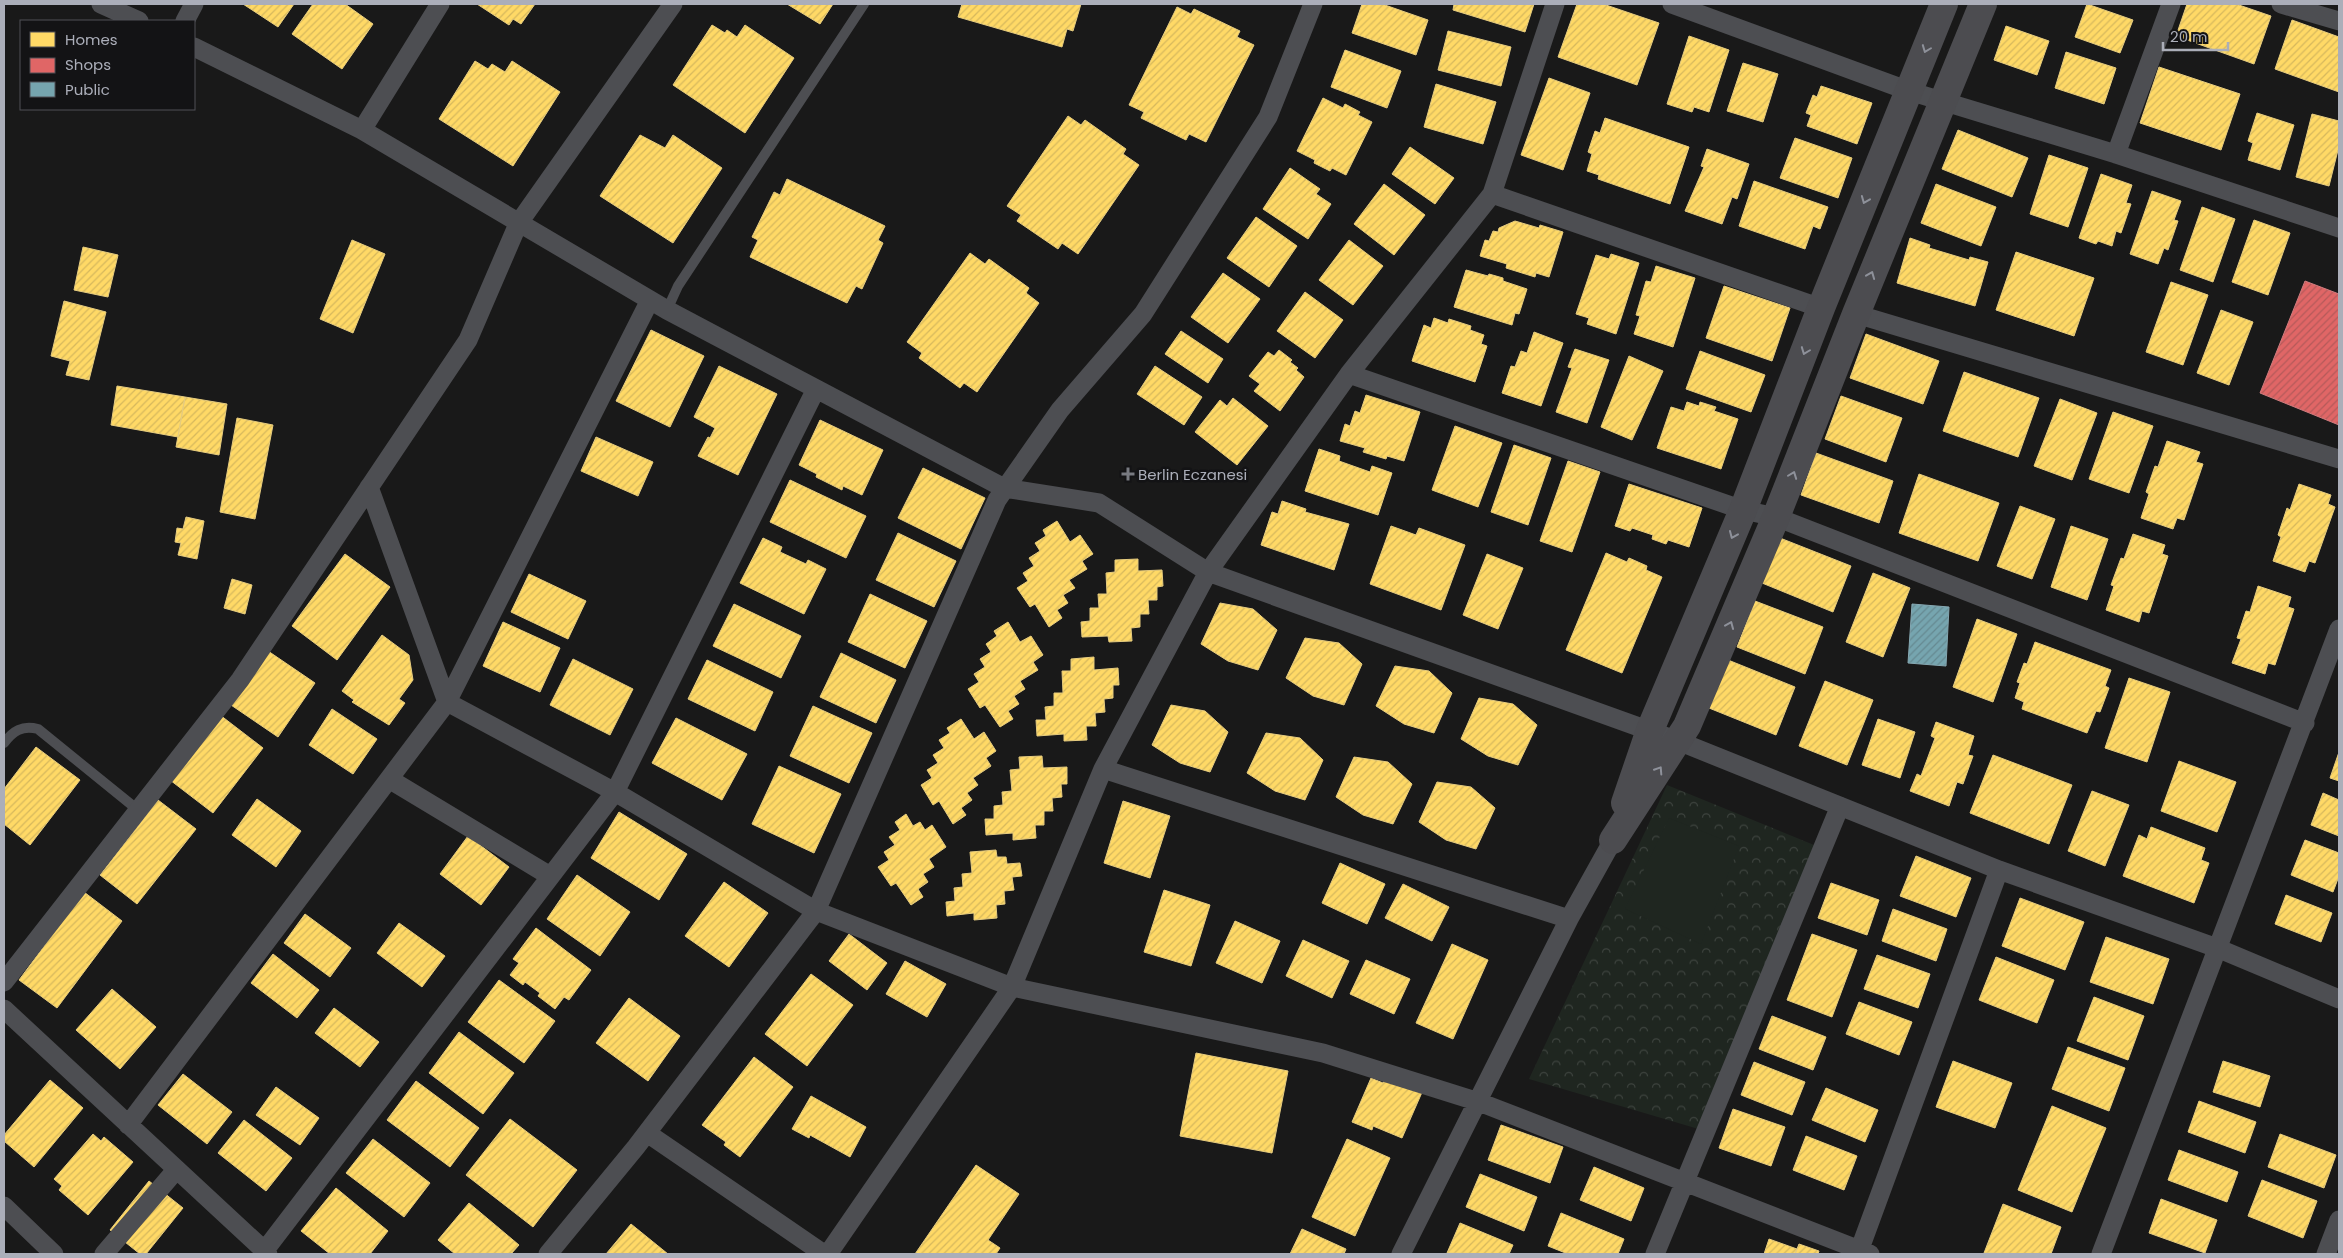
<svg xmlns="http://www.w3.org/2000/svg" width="2343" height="1258" font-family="Poppins,sans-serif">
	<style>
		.park { fill: url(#park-crowns) }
		.garden { fill: #1f2620 }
		.homes { fill: url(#homes-hatch); stroke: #e6cc7f }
		.shops { fill: url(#shops-hatch); stroke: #d07c7f }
		.public { fill: url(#public-hatch); stroke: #86a8b2 }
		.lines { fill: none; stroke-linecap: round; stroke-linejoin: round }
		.lane { stroke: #4d4e52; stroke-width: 10 }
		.street { stroke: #4d4e52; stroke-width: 19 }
		.secondary { stroke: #4c4c50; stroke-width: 28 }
		.oneway { stroke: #8e919a }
		.poi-dot { fill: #787a81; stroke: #131315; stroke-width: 2 }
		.labels { text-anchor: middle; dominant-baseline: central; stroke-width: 5; stroke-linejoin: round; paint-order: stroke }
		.poi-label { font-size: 15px; fill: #abaeb9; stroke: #131315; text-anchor: start }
	</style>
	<defs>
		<pattern id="park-crowns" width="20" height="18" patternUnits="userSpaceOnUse" patternTransform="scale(1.25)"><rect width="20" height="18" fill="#1f2620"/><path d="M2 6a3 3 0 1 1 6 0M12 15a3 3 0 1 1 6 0" fill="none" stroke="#3d433e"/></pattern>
		<pattern id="homes-hatch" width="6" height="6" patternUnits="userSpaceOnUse" patternTransform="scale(1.25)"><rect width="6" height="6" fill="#ffd966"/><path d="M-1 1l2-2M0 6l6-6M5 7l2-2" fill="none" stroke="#d6b85d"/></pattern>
		<pattern id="shops-hatch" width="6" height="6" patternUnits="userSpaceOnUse" patternTransform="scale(1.25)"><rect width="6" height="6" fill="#e06666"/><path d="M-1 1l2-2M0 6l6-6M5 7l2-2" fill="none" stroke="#b55a5a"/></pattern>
		<pattern id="public-hatch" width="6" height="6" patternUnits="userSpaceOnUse" patternTransform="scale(1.25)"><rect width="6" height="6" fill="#76a5af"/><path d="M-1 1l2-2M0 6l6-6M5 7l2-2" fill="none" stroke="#658991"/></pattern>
	</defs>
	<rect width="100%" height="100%" fill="#191919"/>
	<!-- park -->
	<path class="park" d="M1667,785L1814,845L1702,1130L1529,1079Z"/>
	<!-- garden -->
	<path class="garden" d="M1669,818L1739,846L1701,944L1625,909Z"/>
	<!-- homes -->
	<path class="homes" d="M243,4H294L278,27Z
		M313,4H345L373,24L342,69L292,34Z
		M477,4H535L521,24L513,19L509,25Z
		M787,4H833L820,24Z
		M962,4H1081L1073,31L1067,29L1062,47L958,17Z
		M1362,4H1382L1428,20L1416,55L1352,33Z
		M1454,4H1534L1525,32L1453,10Z
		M1577,4H1603L1659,23L1637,85L1558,57Z
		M2087,4L2133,20L2120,53L2075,37Z
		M2187,4H2236L2271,16L2254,64L2176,36Z
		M1177,7L1191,14L1194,9L1240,31L1237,37L1254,45L1206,142L1189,134L1186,140L1141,118L1144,112L1129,105Z
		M2292,20L2339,37V92L2275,69Z
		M712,25L725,33L727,30L737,37L745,25L794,58L745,133L673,85Z
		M2006,26L2049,41L2037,75L1994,60Z
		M1448,31L1511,47L1501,86L1438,70Z
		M1689,36L1729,50L1709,112L1694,107L1692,112L1667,104Z
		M1345,50L1401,71L1387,108L1331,87Z
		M2066,52L2116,68L2104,104L2055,88Z
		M475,61L488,69L492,64L505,72L512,61L560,92L513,166L439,119Z
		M1743,63L1778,74L1763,122L1727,111Z
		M2159,67L2240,94L2221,150L2140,123Z
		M1549,78L1590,93L1563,170L1521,155Z
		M1436,84L1496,102L1483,144L1424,127Z
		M1821,86L1872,103L1857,144L1807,126L1811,115L1806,113L1813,95L1817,97Z
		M1323,98L1343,108L1345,104L1360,112L1358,115L1372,122L1346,175L1332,168L1330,171L1314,163L1315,160L1297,151Z
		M2257,113L2294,125L2280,170L2248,160L2253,143L2248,141Z
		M2312,114L2339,121V146L2329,186L2296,177Z
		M1068,116L1081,125L1085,120L1126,149L1123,154L1139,165L1078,254L1062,243L1058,249L1017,221L1021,215L1007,206Z
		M1605,118L1689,147L1670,204L1598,179L1599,175L1587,171L1592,154L1588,152L1595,131L1600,133Z
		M1958,130L2028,158L2012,197L1942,169Z
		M640,135L665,148L673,135L722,168L673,243L600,196Z
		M1795,138L1852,158L1838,198L1780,178Z
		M1410,147L1454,178L1435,204L1392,174Z
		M1707,149L1749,164L1737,199L1732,197L1722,224L1685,211L1704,167L1701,166Z
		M2049,155L2088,168L2068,227L2030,214Z
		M1290,168L1320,189L1316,194L1331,204L1308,239L1263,209Z
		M2101,174L2132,185L2126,203L2131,204L2121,233L2116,231L2112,246L2098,241L2096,244L2079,238Z
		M787,179L885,226L878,240L883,243L862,289L856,286L847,303L750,257L758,240L752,237L774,192L780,195Z
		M1754,181L1828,207L1820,229L1813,226L1805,249L1739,226Z
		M1384,184L1425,215L1394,255L1354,224Z
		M1936,184L1996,207L1981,246L1921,223Z
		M2152,191L2181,201L2174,220L2178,221L2168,250L2164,248L2158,264L2130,254Z
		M2202,207L2235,219L2213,282L2180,270Z
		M1256,217L1297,246L1269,287L1227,258Z
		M2254,220L2290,233L2268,295L2232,282Z
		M1515,221L1539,228L1540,225L1563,232L1549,277L1536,273L1535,277L1506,268L1507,264L1480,256L1485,240L1489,241L1493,231L1498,232L1499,228Z
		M1910,238L1930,245L1929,248L1969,260L1970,257L1988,262L1975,306L1897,283Z
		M352,240L385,254L353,333L320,319Z
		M1349,240L1383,266L1353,305L1319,280Z
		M83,247L118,255L108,297L74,290Z
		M2016,252L2094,278L2074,336L1996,310Z
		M970,253L985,264L989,259L1029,288L1026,293L1039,303L977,392L964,383L960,388L919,358L922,353L907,342Z
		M1611,254L1639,263L1616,334L1587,324L1589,318L1576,314L1596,255L1609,259Z
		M1656,266L1695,278L1673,347L1634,334L1640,316L1636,315L1646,281L1651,282Z
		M1466,270L1488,276L1489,274L1503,278V281L1527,289L1519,314L1515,313L1512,325L1454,307Z
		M1223,273L1260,299L1228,343L1191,317Z
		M2171,282L2208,295L2183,365L2146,352Z
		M1724,286L1790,308L1772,361L1706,338Z
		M1305,292L1343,320L1315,358L1277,331Z
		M64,301L106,312L89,380L66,375L70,361L51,356Z
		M2221,310L2253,322L2229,385L2197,373Z
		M1434,318L1448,323L1449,319L1471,326L1470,330L1484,335L1481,344L1487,346L1475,382L1412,361L1424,325L1431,328Z
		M651,330L704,356L670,427L616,401Z
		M1181,331L1223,359L1208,383L1165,354Z
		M1534,332L1563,343L1541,406L1502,393L1511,366L1515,367L1521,351L1527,353Z
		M1866,334L1939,361L1923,404L1850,378Z
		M1575,349L1609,360L1587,423L1556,412L1572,368L1568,367Z
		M1279,350L1292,360L1290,362L1298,368L1296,370L1304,377L1280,411L1254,391L1260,384L1249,376L1268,352L1274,356Z
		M1700,351L1765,375L1751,412L1686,389Z
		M1629,356L1663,371L1632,440L1601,427Z
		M719,366L777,394L738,475L698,456L708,437L710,438L715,428L694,417Z
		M1155,366L1202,397L1184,425L1137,394Z
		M1964,372L2039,398L2018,457L1943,431Z
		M117,386L185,397L178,437L111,425Z
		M1366,395L1420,412L1404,461L1387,456L1386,459L1363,452L1365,448L1340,441L1345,424L1350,426L1355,411L1360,413Z
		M1841,396L1902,418L1886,462L1825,439Z
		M185,397L227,404L219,455L176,447Z
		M1233,398L1268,426L1237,465L1195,432L1220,400L1227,406Z
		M2060,399L2097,413L2072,480L2034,466Z
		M1687,402L1699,406L1700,402L1716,407L1714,411L1738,419L1721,469L1657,448L1671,407L1684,411Z
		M2113,412L2153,426L2129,493L2089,479Z
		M237,418L273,425L255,519L220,512Z
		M820,420L883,450L862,495L843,486L842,490L816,477L817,474L799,465Z
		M1455,426L1502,443L1478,507L1432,490Z
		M596,437L653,462L638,496L581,471Z
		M2167,441L2200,452L2196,462L2203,464L2184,520L2177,518L2173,529L2141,518L2149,494L2146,492L2155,466L2158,467Z
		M1514,445L1551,458L1528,525L1491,512Z
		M1319,449L1340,456L1339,461L1370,472L1372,466L1392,473L1378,515L1305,491Z
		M1816,453L1893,481L1879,523L1801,495Z
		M1568,461L1600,472L1572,552L1540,541Z
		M923,468L985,498L961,549L898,518Z
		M1919,474L1999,503L1978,561L1899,533Z
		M790,480L866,516L846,558L770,522Z
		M1629,484L1702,508L1689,547L1668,540L1666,544L1652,539L1653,535L1632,528L1630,531L1615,526Z
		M2299,484L2331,495L2328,504L2335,507L2315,563L2309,561L2305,572L2273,561L2281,537L2278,535L2287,508L2290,510Z
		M1282,501L1306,509L1305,512L1349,524L1334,570L1261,545L1272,512L1278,514Z
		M2020,506L2055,519L2032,579L1997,566Z
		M186,517L204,521L197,559L178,555L181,543L175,542L177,528L183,529Z
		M1057,521L1070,542L1080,535L1093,554L1082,561L1087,569L1069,580L1075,588L1063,595L1068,603L1057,610L1062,618L1049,627L1035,604L1030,607L1017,588L1028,581L1023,573L1034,566L1029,558L1040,551L1035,543L1046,536L1043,530Z
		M1391,526L1416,535L1419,528L1465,545L1441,610L1370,584Z
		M2071,526L2108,539L2087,600L2051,587Z
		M898,533L956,561L934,607L876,580Z
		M2133,534L2165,545L2162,554L2168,556L2149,613L2142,611L2139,622L2106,610L2114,586L2111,585L2121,558L2124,559Z
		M763,538L782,547L780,552L806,564L808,560L826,569L804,614L740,583Z
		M1780,538L1851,566L1833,612L1762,583Z
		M1606,553L1627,562L1629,558L1647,566L1646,570L1662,577L1622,673L1566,650Z
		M345,554L390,587L337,660L292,626Z
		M1487,554L1523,568L1498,629L1463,615Z
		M1138,559V571L1162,570L1163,586L1157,587V600H1148L1149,614H1140V627L1131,628L1132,641L1109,642L1108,636L1082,637L1081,622L1090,621V608H1099L1098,594H1107L1106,573L1115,572V560Z
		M1873,573L1910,588L1883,657L1846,642Z
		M529,574L586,601L568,639L511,612Z
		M232,579L252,585L245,614L224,608Z
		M2258,586L2291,597L2288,607L2294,609L2275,665L2268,663L2265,674L2232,663L2241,639L2237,638L2246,611L2250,612Z
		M870,594L927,621L905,668L848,642Z
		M1755,601L1823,627L1805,674L1737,647Z
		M1220,603L1253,609L1277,630L1258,670L1228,661L1201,644Z
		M734,604L801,636L781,678L713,646Z
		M1977,619L2017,634L1993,702L1953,687Z
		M503,622L560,648L540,692L483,666Z
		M1008,622L1020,642L1031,636L1043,655L1033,662L1038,670L1020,681L1025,689L1014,696L1019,704L1008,711L1013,719L1000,727L985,705L980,708L968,689L979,682L974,674L985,667L980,659L991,652L986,644L997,636L994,631Z
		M382,635L409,655L413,680L399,699L405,703L389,725L352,702L354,700L342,691Z
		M1305,638L1339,643L1362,664L1344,705L1313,696L1286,678Z
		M2035,642L2111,670L2105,686L2109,688L2100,712L2096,711L2087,733L2022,709L2024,702L2015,698L2020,683L2017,682L2024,663L2027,664Z
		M268,651L315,683L278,737L231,705Z
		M841,653L896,680L876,723L820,697Z
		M1094,657V670L1118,668L1119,685H1113V698L1104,699L1105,712L1095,713L1096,726H1086L1087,740L1064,741V734L1037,736L1036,720H1046L1045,707L1054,706V693H1063L1062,671H1071V659Z
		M573,659L633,689L610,735L550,705Z
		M707,660L773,692L755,731L688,699Z
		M1728,660L1795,687L1776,735L1709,708Z
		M1395,666L1429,671L1452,693L1434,733L1404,724L1376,706Z
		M2129,678L2170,692L2147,762L2105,748Z
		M1825,681L1873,700L1847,765L1799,746Z
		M1479,698L1513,704L1537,725L1518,765L1488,756L1461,739Z
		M1171,705L1205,711L1228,732L1210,772L1180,763L1152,745Z
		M813,706L872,733L849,783L790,756Z
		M332,709L377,739L353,774L309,745Z
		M220,715L263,748L213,813L170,780Z
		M676,718L747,754L722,800L652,763Z
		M961,719L974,739L984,732L996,751L986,758L991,766L973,778L978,785L967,793L972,800L961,808L966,815L953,824L939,801L933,805L921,785L932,778L927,770L938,763L933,755L944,748L939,740L950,733L947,728Z
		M1878,719L1915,732L1900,778L1862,765Z
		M1936,722L1974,736L1968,755L1973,756L1963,784L1957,782L1949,806L1910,791L1917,774L1921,776L1935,738L1931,736Z
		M1266,733L1300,738L1323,760L1305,800L1275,791L1247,773Z
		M36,747L80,780L30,845L4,824V789Z
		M2339,752V781L2330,778Z
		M1993,755L2072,785L2049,844L1970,813Z
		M1042,756L1043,768L1067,767V784H1061L1062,797L1052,798L1053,811H1044V825H1035L1036,838L1013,840V833L986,835L985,819H994V806L1003,805L1002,792L1012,791L1010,770L1020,769L1019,757Z
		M1354,757L1388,762L1412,784L1393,824L1363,815L1336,797Z
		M2179,761L2236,782L2217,832L2161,811Z
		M779,766L841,794L814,853L752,824Z
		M1437,782L1471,787L1495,808L1476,849L1446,840L1419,822Z
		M2092,791L2129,805L2105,866L2068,851Z
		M2323,793L2339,800V836L2311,825Z
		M257,799L301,831L276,867L232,835Z
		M158,800L196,829L137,904L100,875Z
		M1123,801L1170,816L1150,878L1104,863Z
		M619,812L687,854L659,900L591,858Z
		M906,814L913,826L920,822L925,830L932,825L946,847L929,859L934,867L923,874L928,882L918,889L923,897L911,905L896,883L891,886L878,867L889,860L884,852L895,845L889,837L900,830L895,822Z
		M2151,827L2205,848L2201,860L2209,863L2194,903L2123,876L2139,835L2147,839Z
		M468,836L509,867L481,905L440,874Z
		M2305,840L2339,853V876L2333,892L2291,875Z
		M996,850L997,857H1006L1007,864L1020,863L1022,876L1012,877L1014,890L1004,891L1005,904L996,905L997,918L974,920V913L947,916L946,902L955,901L954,888L963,887L962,874L972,873L970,852Z
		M1916,856L1971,878L1956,917L1900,896Z
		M1340,863L1385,884L1367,924L1322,903Z
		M577,875L630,912L600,956L547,919Z
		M724,882L768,913L729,967L685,936Z
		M1831,883L1879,900L1867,935L1818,918Z
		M1403,884L1449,907L1432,941L1385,918Z
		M1164,890L1210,905L1191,966L1144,952Z
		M84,892L122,921L57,1008L19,980Z
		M2286,895L2332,913L2321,942L2275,924Z
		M2020,898L2084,922L2065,970L2002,946Z
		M1893,909L1947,929L1936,961L1882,941Z
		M305,914L351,948L330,977L284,943Z
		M1235,921L1280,941L1262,983L1216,963Z
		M399,923L445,956L422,987L377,953Z
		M536,928L591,970L569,1000L564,997L555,1009L538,996L540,993L525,982L523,985L510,975L519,963L513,959Z
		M849,934L887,963L867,990L829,961Z
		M1812,934L1857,950L1832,1017L1787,1000Z
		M2106,937L2169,959L2153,1004L2090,982Z
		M1303,940L1349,961L1332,998L1286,976Z
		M1452,944L1488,960L1453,1039L1416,1023Z
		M273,954L319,990L297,1018L251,983Z
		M1877,955L1930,974L1918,1008L1864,989Z
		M1996,957L2054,980L2037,1023L1979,1000Z
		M1366,960L1410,979L1394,1014L1350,994Z
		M905,961L946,984L927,1017L886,994Z
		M811,974L853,1005L807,1066L765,1034Z
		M499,980L555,1021L524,1063L468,1022Z
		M112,989L156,1027L120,1069L76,1030Z
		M2094,997L2144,1016L2128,1060L2077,1041Z
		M629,998L680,1036L648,1081L596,1043Z
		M1859,1002L1912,1022L1899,1055L1846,1034Z
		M334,1008L379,1042L360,1067L315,1033Z
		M1772,1016L1826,1037L1813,1070L1759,1049Z
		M459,1032L514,1073L483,1114L429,1073Z
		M2068,1047L2125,1068L2109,1111L2052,1089Z
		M1196,1053L1288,1071L1272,1153L1180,1136Z
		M754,1057L793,1087L740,1157L724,1145L726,1142L702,1125Z
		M1953,1061L2012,1083L1995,1128L1936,1107Z
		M2223,1061L2270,1076L2260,1107L2213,1092Z
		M1754,1062L1805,1082L1792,1115L1741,1095Z
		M183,1074L232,1112L207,1144L158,1105Z
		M1371,1078L1383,1083L1385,1079L1423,1090L1402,1138L1373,1126L1372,1130L1352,1122Z
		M50,1080L83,1108L34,1167L4,1141V1135Z
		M416,1081L479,1128L450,1167L387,1120Z
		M276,1087L319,1118L300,1145L256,1115Z
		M1826,1088L1878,1110L1865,1142L1812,1120Z
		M811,1096L866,1127L850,1157L810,1135L809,1138L792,1129Z
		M2199,1101L2256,1122L2245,1153L2188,1132Z
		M2052,1106L2106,1128L2072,1212L2018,1190Z
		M1733,1109L1785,1127L1771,1166L1719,1148Z
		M510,1119L577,1170L533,1227L466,1175Z
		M244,1120L292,1158L266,1191L218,1153Z
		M1501,1125L1563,1147L1550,1183L1488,1160Z
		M93,1134L101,1141L104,1137L133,1162L88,1215L59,1190L62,1186L54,1179Z
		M2280,1134L2336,1155L2324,1188L2268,1167Z
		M1806,1136L1857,1156L1844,1190L1793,1170Z
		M373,1139L430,1183L404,1217L346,1173Z
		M1347,1139L1390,1158L1355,1236L1312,1217Z
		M2179,1150L2238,1172L2227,1202L2168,1180Z
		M976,1165L1019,1194L988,1240L1000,1248L996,1254H915Z
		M1594,1167L1644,1188L1631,1221L1580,1200Z
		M1480,1174L1537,1197L1524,1231L1466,1207Z
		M2262,1180L2317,1201L2303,1238L2248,1216Z
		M149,1181L183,1208L146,1254H140L110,1230Z
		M336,1188L388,1231L370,1254H330L301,1231Z
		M2161,1199L2217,1220L2205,1253L2149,1233Z
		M469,1203L519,1245L511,1254H455L438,1240Z
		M2003,1204L2061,1227L2051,1254L1984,1253Z
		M1561,1213L1624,1239L1618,1254H1568L1548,1246Z
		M1460,1223L1513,1245L1509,1254L1447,1253Z
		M631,1224L668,1254H606Z
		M1302,1229L1346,1249L1344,1254H1290Z
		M1769,1239L1797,1249L1795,1254H1764Z
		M1799,1244L1819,1251L1818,1254H1795Z"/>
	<!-- shops -->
	<path class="shops" d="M2305,281L2339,294V425L2260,393Z"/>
	<!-- public -->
	<path class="public" d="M1912,604L1949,607L1946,666L1908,663Z"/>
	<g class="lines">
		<!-- lane -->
		<path class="lane" d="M667,310L678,286L864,4
			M4,743C13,731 22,725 38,729L138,810"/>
		<!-- street -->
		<path class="street" d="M101,4L139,21
			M1672,4L1909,91L2116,154L2339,228
			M2281,4L2339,21
			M185,21L194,4
			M194,47L362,130L667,310L1004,488L1099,503L1208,572L1678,741L1999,870L2217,948L2339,999
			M362,130L440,4
			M2116,154L2171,4
			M1492,194L1821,308
			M1856,314L2339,459
			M1349,374L1743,510L1776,517L2305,723
			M369,487L447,702L615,792L816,911L1012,987L1323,1053L1479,1102L1870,1254
			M1103,769L1569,919
			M389,779L550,876
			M4,982L240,680L468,340L518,224L673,4
			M4,1009L268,1254
			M128,1125L447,702L650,300
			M647,1133L824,1254
			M4,1206L54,1254
			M104,1254L176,1170
			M262,1254L615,792L816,389
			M548,1254L636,1147L816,911L997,500L1060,410L1143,314L1268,117L1313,4
			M828,1254L1012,987L1103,769L1208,572L1349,374L1492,194L1555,4
			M1401,1254L1569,919L1613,840
			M1655,1254L1840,806
			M1858,1254L1999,870
			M2101,1254L2339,629
			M2326,1254L2339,1220"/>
		<!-- secondary -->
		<path class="secondary" d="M1625,803L1650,730L1743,510L1821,308L1944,4
			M1613,840L1687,726L1776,517L1856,314L1983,4"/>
	</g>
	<!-- one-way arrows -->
	<defs><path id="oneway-chevron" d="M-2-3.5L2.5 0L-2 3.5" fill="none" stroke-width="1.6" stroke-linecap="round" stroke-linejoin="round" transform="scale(1.25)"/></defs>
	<g class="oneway">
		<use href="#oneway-chevron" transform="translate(1926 49) rotate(111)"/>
		<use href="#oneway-chevron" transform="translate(1865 200) rotate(112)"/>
		<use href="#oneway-chevron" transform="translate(1871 275) rotate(-68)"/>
		<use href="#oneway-chevron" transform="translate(1805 351) rotate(111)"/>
		<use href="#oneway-chevron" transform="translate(1793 475) rotate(-69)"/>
		<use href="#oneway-chevron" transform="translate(1733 535) rotate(113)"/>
		<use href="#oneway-chevron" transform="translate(1730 625) rotate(-67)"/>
		<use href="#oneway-chevron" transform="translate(1659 770) rotate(-57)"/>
	</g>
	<!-- markers -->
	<path class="poi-dot" d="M1125.5 466.5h5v5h5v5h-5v5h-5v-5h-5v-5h5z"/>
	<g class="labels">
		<!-- poi labels -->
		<g class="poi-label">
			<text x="1138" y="474">Berlin Eczanesi</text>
		</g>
	</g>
	<!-- border -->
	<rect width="2343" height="1258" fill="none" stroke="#abaeb9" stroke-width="10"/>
	<!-- legend -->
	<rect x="20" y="20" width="175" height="90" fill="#131315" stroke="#505157"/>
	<rect x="30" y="32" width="25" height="15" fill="#ffd966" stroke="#505157"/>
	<text x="65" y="45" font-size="15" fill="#abaeb9">Homes</text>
	<rect x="30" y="58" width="25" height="15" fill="#e06666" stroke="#505157"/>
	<text x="65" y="70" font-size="15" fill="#abaeb9">Shops</text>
	<rect x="30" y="82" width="25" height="15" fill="#76a5af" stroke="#505157"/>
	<text x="65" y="95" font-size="15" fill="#abaeb9">Public</text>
	<!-- scale -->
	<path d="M2163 42v8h65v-8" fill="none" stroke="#abaeb9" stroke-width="2.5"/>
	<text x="2170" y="42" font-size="15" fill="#abaeb9" stroke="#131315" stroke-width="4" paint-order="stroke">20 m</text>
</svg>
